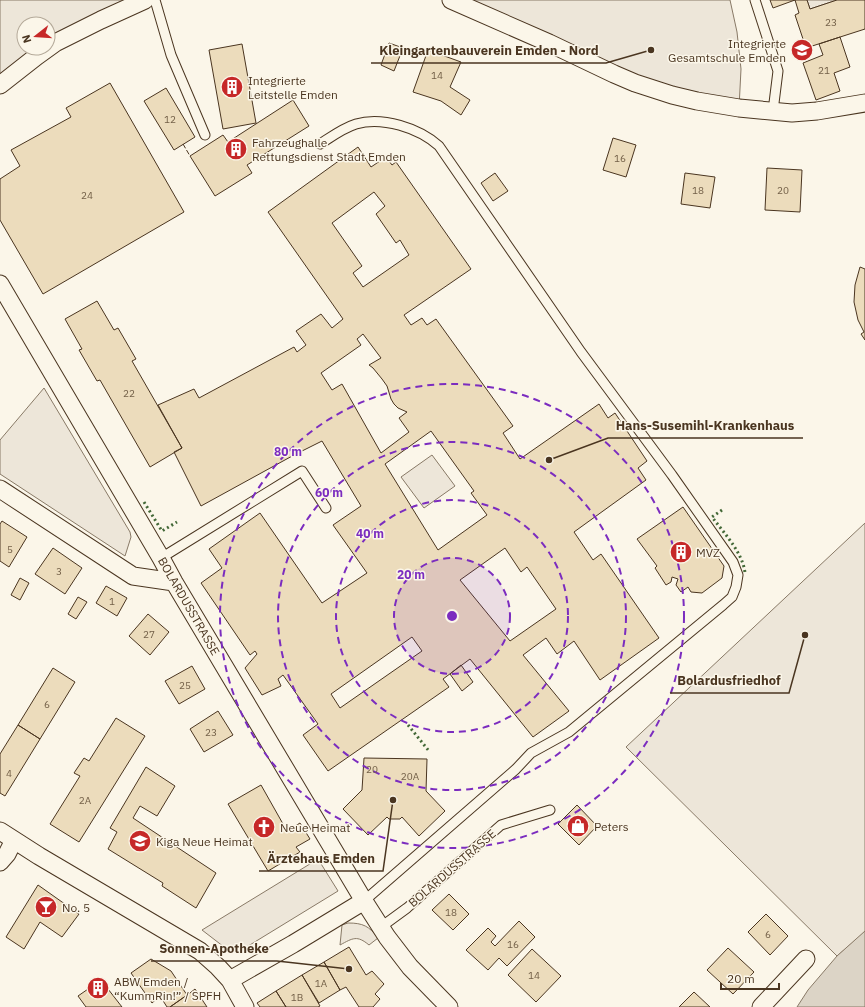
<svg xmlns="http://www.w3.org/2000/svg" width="865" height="1007" font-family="'IBM Plex Sans',sans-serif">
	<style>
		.green { fill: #ede6d9; stroke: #887966; fill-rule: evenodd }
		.water { fill: #dcd4c6; stroke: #887966 }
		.building { fill: #ecdcbc; stroke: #4a3520; fill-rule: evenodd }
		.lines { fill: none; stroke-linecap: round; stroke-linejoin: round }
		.lane-casing { stroke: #4a3520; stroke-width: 11 }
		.street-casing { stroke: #4a3520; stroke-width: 19 }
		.lane { stroke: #fbf6e9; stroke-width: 9 }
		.street { stroke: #fbf6e9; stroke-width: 17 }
		.hedge { stroke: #436837; stroke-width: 3; stroke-dasharray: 2 3; stroke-linecap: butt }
		.fence { stroke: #4a3520; stroke-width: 1; stroke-dasharray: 5 2; stroke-linecap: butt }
		.ring { fill: none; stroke: #7b2cbf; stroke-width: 2; stroke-dasharray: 7 5 }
		.labels { text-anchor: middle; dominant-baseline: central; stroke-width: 3; stroke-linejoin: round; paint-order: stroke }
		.number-label { font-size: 10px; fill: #725f47 }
		.poi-label { font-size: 12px; fill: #4a3520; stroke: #fbf6e9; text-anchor: start }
		.street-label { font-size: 12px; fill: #4a3520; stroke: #fbf6e9 }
		.centre { fill: #7b2cbf; stroke: #fbf6e9; stroke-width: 2 }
		.ring-label { font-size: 12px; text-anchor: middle; font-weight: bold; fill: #7b2cbf; stroke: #fbf6e9; stroke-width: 3; stroke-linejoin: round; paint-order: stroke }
		.leader { fill: none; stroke: #4a3520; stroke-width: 1.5 }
		.callout-dot { fill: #4a3520; stroke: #fbf6e9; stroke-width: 1.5 }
		.callout-label { font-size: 13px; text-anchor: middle; font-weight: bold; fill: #4a3520; stroke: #fbf6e9; stroke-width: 3; stroke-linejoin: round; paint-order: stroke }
	</style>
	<rect width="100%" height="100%" fill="#fbf6e9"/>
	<!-- green -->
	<path class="green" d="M0,0H145L0,85ZM24,24H48V48H24Z
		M451,0H730L737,32L741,69L739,108L697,101Z
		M807,0H837L810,9Z
		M44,388L130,532L131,537L125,556L0,474V440Z
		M432,455L455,486L424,508L401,477Z
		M865,523V932L837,956L626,747Z
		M318,859L338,891L240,951L228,950L202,930Z
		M348,923C363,923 369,926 378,938L369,945C357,935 353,938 340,945L342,925Z"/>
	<!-- water -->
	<path class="water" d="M865,931V1007H797L808,990L837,956Z"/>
	<!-- building -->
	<path class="building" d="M770,0H807L810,9L837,0H865V29L806,48L795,15L799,13L795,0L773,8Z
		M840,37L850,67L834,73L840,91L816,100L803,63L823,55L819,44Z
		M389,43L403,48L394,71L381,65Z
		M242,44L256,123L223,129L209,50Z
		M428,50L461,62L450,87L470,100L461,115L441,101L413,92Z
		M110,83L184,212L43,294L0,220V179L20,166L11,150L71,117L66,108Z
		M166,88L195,137L174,150L144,101Z
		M293,100L309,126L247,165L252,173L215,196L190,156L223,135L228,142Z
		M613,138L636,145L626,177L603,170Z
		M358,147L371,167L386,157L392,165L396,162L471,269L404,315L411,325L422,318L427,325L436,319L513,426L503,433L520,459L599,404L608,418L615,413L647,461L638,468L646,480L574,532L593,560L601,554L659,638L600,680L574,641L557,654L546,638L523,655L569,711L533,737L470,659L443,679L449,687L328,771L303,735L318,724L283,675L278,679L281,686L262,695L245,668L257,654L255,651L250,655L201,583L222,568L209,549L260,513L322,603L367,573L333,525L361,506L322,441L294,455L201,506L174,452L182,448L158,405L194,389L199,398L294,347L297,352L306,345L296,331L321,314L332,328L343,319L268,212ZM374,192L385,206L376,214L396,243L400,240L409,255L363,287L353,273L362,266L332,223ZM363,334L381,358L369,365L373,368L382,379L387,386L391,399L394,404L398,408L407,412L399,418L409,432L381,453L342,384L332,390L321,373L361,345L357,339ZM431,431L474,491L471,493L487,515L438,550L385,464ZM505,548L521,572L527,567L556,609L510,641L460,580ZM412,637L422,651L340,708L331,694Z
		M767,168L802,170L800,212L765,210Z
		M495,173L508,191L493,201L481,183Z
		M685,173L715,177L710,208L681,204Z
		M860,267L865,269V340L861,334L864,332L858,320L854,302L855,285Z
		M97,301L114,330L118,328L136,359L132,361L182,448L150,467L100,380L97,381L79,350L82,349L65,319Z
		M683,507L724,566L722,578L702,593L691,592L688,587L681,592L676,585L678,579L672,577L671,582L666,585L655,568L657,566L637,539Z
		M2,521L27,537L9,567L0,561V524Z
		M53,548L82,568L65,594L35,574Z
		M20,578L29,583L20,600L11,595Z
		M106,586L127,598L117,616L96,603Z
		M78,597L87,602L76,619L68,614Z
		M148,614L169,632L150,655L129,636Z
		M461,665L473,682L462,691L450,674Z
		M192,666L205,689L179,704L165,681Z
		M53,668L75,682L40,739L18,725Z
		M218,711L233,735L204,752L190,729Z
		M116,718L145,736L79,842L50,824L80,776L74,773L84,758L89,761Z
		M18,725L40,739L5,796L0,793V754Z
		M364,758L427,759L426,791L445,811L419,836L402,817L400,819H389L387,817L368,835L343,809L362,790Z
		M146,767L175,786L157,816L140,806L133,818L216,873L196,908L162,886L163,883L108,849L117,832L110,828Z
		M261,785L287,831L300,823L310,839L296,847L300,852L268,871L228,804Z
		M577,805L597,826L579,845L558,824Z
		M38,885L79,914L62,937L40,922L24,949L6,937Z
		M449,894L469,914L453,930L432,910Z
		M766,914L788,936L770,955L748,932Z
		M519,921L535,937L507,966L499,958L488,970L466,950L488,928L496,936L491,942L495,946Z
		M349,947L366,975L372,971L384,984L375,994L380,999L373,1007H359L346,987L340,990L324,962Z
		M728,948L754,972L733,994L707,970Z
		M532,949L561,976L536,1002L508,975Z
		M151,959L171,971L187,995L170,1007H167L160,996L152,1003L131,973Z
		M324,962L340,990L319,1003L302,975Z
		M302,975L320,1006L318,1007H286L276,991Z
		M101,980L122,1007H86L78,996Z
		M195,989L207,1007H170L190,993Z
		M276,991L286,1007H260L257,1003Z
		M694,992L710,1007H679Z"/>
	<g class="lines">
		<!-- lane casing -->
		<g class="lane-casing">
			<path id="lane" d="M155,0L171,55L205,135
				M755,0L778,71L773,111
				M320,144C331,137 343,128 356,124C382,116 419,128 439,146L581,352L672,475L733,562L738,575L736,587L732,597L723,605L569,732L531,753L516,769L364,901
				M161,558L302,471L326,508
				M381,927L407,908L501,825L550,810"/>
		</g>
		<!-- street casing -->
		<g class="street-casing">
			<path id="street" d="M451,0L549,43L614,74L635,83L672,95L697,101L739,108L792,113L817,111L865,103
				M0,85L37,56L55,43L101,20L145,0
				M0,284L161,558L174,582L364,901L387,937L410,967L449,1007
				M0,489L133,576L174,582
				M0,831L39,856L200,951L218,967L230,980L245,1007
				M0,862L7,854L14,840
				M230,980L293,944L364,901
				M761,1007L806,959"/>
		</g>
		<!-- lane -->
		<use href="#lane" class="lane"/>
		<!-- street -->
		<use href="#street" class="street"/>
		<!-- hedge -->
		<path class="hedge" d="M144,502L162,531L177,522
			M722,510L712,517C724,533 743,553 745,573
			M408,725L429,751"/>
		<!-- fence -->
		<path class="fence" d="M183,144L190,156"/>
	</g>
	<!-- distance rings -->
	<circle cx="452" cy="616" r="58" fill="#7b2cbf" fill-opacity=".12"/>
	<g class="ring">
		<circle cx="452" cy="616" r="58"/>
		<circle cx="452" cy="616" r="116"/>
		<circle cx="452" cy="616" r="174"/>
		<circle cx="452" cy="616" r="232"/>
	</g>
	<!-- icons -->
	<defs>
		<g id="school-disc" transform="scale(1.15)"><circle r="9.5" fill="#c62828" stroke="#fbf6e9"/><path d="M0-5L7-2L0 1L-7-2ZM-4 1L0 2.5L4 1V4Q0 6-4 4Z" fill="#fff"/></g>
		<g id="building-disc" transform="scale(1.15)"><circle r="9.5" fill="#c62828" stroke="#fbf6e9"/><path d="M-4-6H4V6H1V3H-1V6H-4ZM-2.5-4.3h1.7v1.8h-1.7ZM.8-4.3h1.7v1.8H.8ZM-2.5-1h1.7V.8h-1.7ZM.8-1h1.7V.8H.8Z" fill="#fff"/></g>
		<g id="shop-disc" transform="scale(1.15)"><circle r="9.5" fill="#c62828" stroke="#fbf6e9"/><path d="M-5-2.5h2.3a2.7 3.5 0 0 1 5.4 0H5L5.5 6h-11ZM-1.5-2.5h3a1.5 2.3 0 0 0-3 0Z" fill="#fff"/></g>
		<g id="church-disc" transform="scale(1.15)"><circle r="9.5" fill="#c62828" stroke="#fbf6e9"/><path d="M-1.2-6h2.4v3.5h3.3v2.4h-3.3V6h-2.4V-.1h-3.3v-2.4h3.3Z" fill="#fff"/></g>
		<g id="bar-disc" transform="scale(1.15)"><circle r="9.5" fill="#c62828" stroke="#fbf6e9"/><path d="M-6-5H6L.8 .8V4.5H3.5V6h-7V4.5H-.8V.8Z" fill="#fff"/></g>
	</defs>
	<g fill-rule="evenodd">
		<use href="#school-disc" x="802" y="50"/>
		<use href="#building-disc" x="232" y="87"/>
		<use href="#building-disc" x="236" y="149"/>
		<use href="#building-disc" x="681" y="552"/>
		<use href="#shop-disc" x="578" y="826"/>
		<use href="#church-disc" x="264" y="827"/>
		<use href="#school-disc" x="140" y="841"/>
		<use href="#bar-disc" x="46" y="907"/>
		<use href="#building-disc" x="98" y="988"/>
	</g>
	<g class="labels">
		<!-- number labels -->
		<g class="number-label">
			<text x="831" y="22">23</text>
			<text x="824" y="70">21</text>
			<text x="437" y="75">14</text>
			<text x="170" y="119">12</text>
			<text x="620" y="158">16</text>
			<text x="698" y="190">18</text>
			<text x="783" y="190">20</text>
			<text x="87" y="195">24</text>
			<text x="129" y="393">22</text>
			<text x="10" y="549">5</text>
			<text x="59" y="571">3</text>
			<text x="112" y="601">1</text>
			<text x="149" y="634">27</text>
			<text x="185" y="685">25</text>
			<text x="47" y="704">6</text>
			<text x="211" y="732">23</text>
			<text x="372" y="769">20</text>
			<text x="9" y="773">4</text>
			<text x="410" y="776">20A</text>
			<text x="85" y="800">2A</text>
			<text x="451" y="912">18</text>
			<text x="768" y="934">6</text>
			<text x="513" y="944">16</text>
			<text x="534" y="975">14</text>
			<text x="321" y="983">1A</text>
			<text x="297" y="997">1B</text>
		</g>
		<!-- poi labels -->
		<g class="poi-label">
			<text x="786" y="43" text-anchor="end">Integrierte<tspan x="786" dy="14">Gesamtschule Emden</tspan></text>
			<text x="248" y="80">Integrierte<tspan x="248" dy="14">Leitstelle Emden</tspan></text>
			<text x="252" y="142">Fahrzeughalle<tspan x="252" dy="14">Rettungsdienst Stadt Emden</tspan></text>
			<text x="696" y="552">MVZ</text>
			<text x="594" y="826">Peters</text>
			<text x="280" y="827">Neue Heimat</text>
			<text x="156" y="841">Kiga Neue Heimat</text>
			<text x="62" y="907">No. 5</text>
			<text x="114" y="981">ABW Emden /<tspan x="114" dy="14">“KummRin!” / SPFH</tspan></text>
		</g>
		<!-- street labels -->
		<g class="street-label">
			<text transform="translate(189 606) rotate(60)">BOLARDUSSTRASSE</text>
			<text transform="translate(452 868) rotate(-41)">BOLARDUSSTRASSE</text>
		</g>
	</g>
	<circle cx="452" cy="616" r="6" class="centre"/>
	<g class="ring-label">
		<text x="288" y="456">80 m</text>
		<text x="329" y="497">60 m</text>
		<text x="370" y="538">40 m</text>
		<text x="411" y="579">20 m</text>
	</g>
	<!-- callouts -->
	<path class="leader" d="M651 50L606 63H371M549 460L608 438H803M805 635L789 693H670M393 800L383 871H259M349 969L277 961H151"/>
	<g class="callout-dot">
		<circle cx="651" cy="50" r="4"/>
		<circle cx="549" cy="460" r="4"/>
		<circle cx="805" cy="635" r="4"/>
		<circle cx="393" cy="800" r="4"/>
		<circle cx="349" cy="969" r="4"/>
	</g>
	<g class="callout-label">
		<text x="489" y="55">Kleingartenbauverein Emden - Nord</text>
		<text x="705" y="430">Hans-Susemihl-Krankenhaus</text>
		<text x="729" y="685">Bolardusfriedhof</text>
		<text x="321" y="863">Ärztehaus Emden</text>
		<text x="214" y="953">Sonnen-Apotheke</text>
	</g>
	<!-- north arrow -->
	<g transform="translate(36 36) rotate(253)"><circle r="19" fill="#fbf6e9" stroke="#b4a999"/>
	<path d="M0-3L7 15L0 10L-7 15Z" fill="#c62828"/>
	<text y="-6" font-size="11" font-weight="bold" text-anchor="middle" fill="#4a3520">N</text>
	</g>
	<!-- scale -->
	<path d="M721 983v6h58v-6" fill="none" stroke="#4a3520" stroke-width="2"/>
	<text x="727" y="983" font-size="12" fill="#4a3520" stroke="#fbf6e9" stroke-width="3" paint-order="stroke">20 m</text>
</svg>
